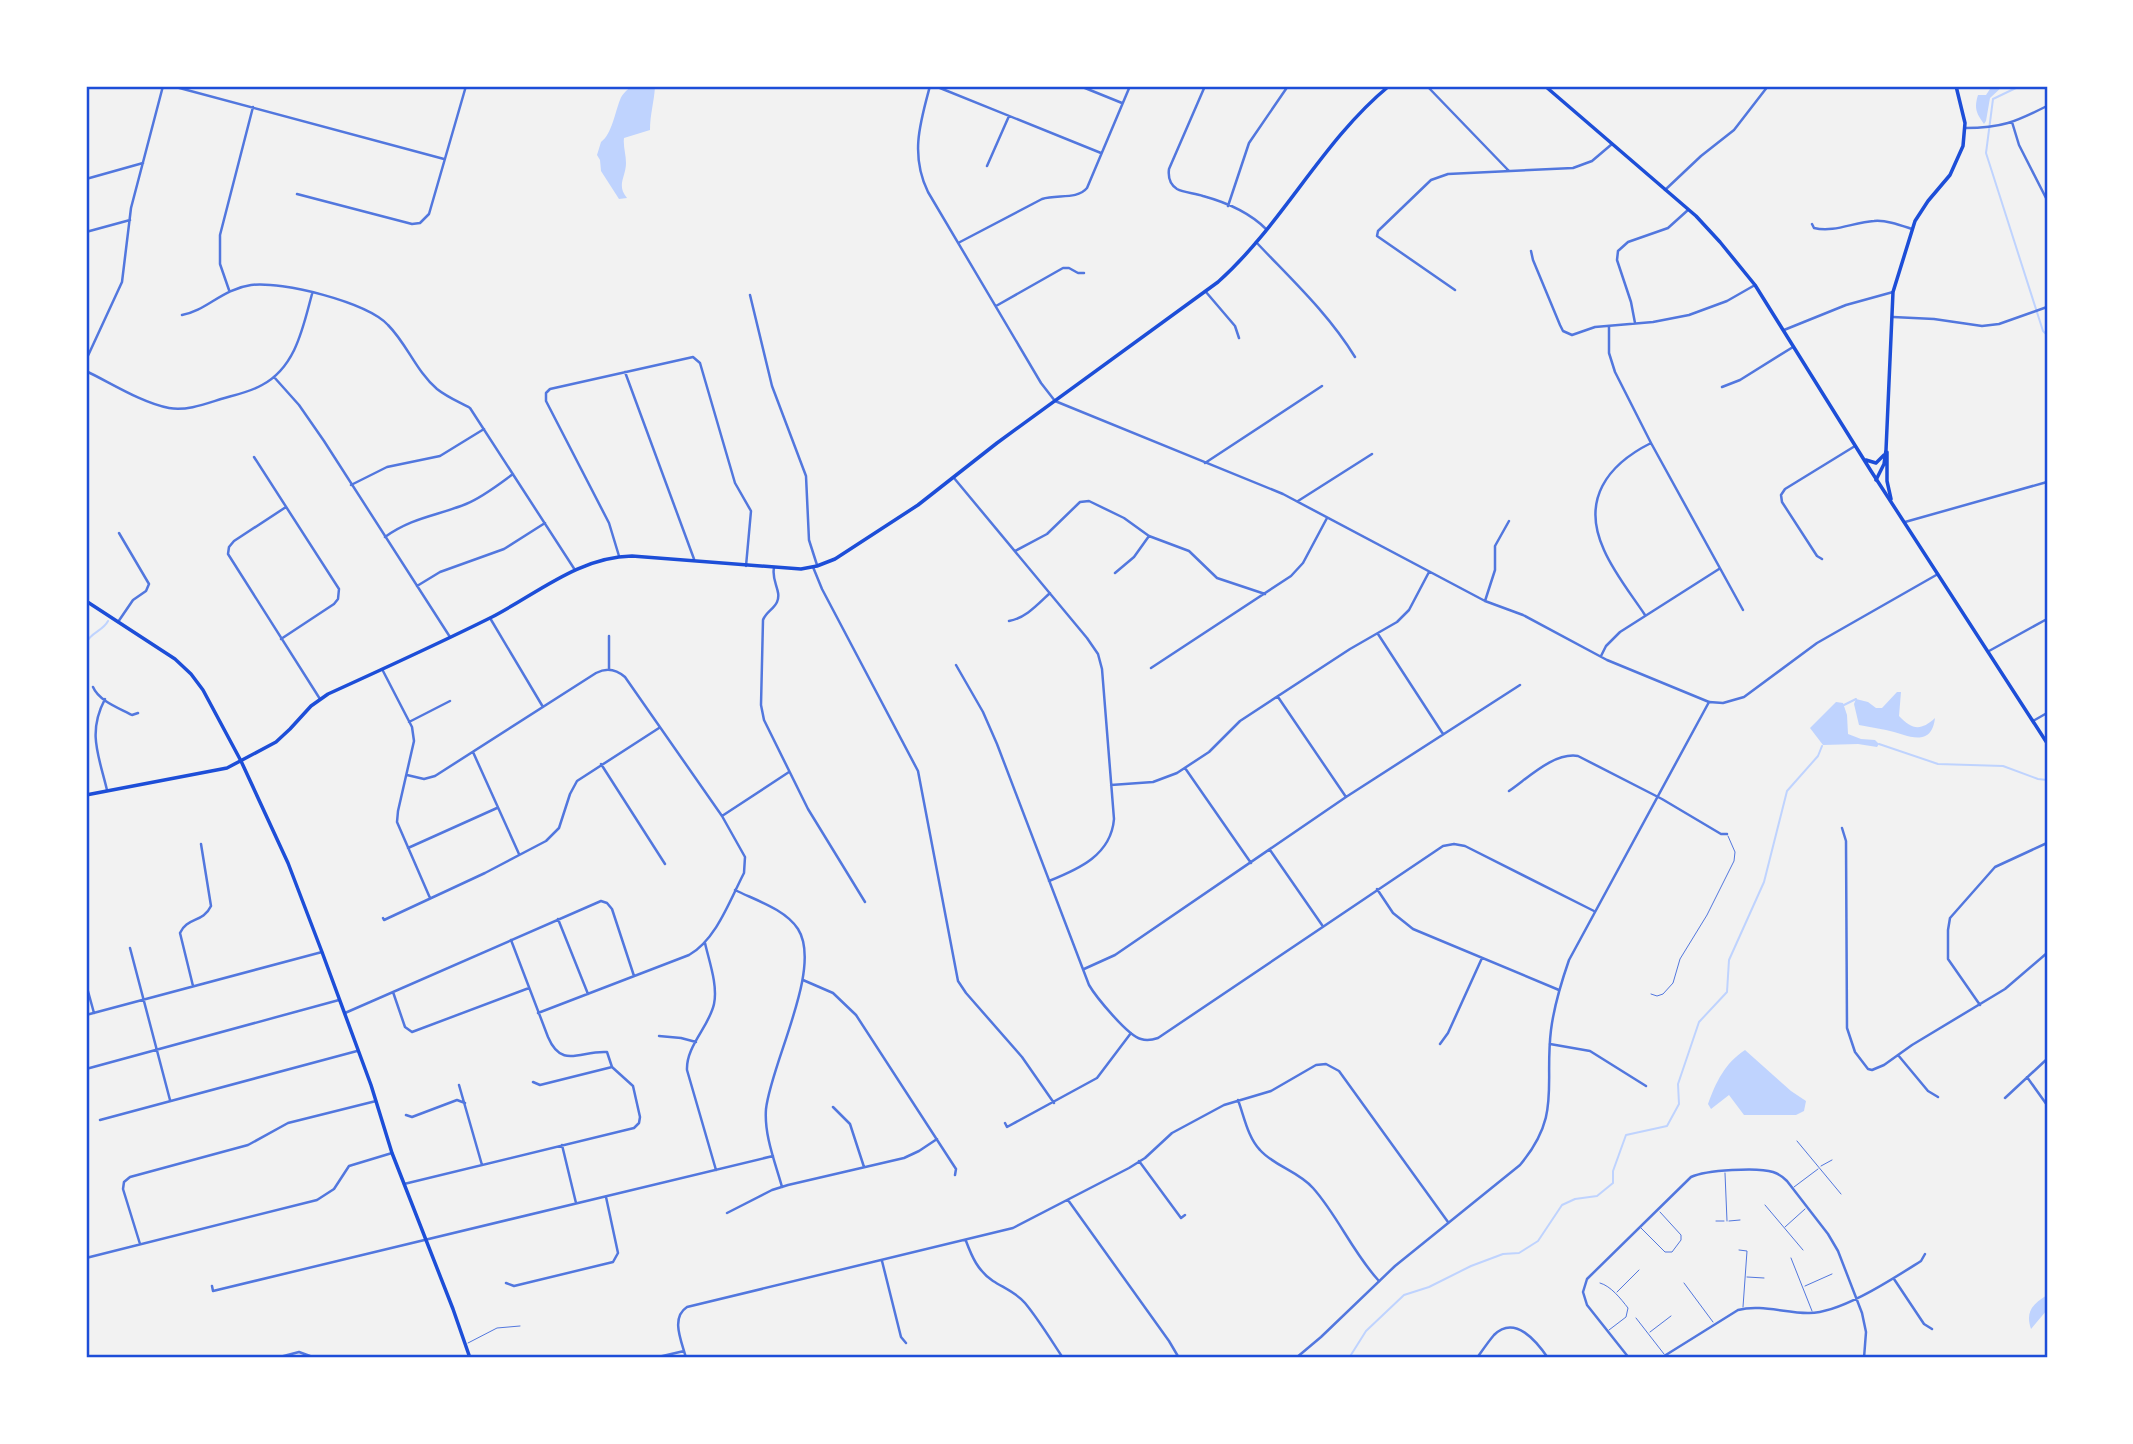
<svg xmlns="http://www.w3.org/2000/svg" width="2133" height="1444" font-family="'PT Serif',serif">
	<style>
		.water { fill: #bfd3fe }
		.lines { fill: none; stroke-linecap: round; stroke-linejoin: round }
		.stream { stroke: #bfd3fe; stroke-width: 2 }
		.service { stroke: #5277de; stroke-width: 1 }
		.minor { stroke: #5277de; stroke-width: 2.5 }
		.tertiary { stroke: #5277de; stroke-width: 2.5 }
		.secondary { stroke: #1d4ed8; stroke-width: 3.5 }
		.primary { stroke: #1d4ed8; stroke-width: 3.5 }
		.neatline { fill: none; stroke: #1d4ed8; stroke-width: 2.5 }
	</style>
	<rect width="100%" height="100%" fill="#f2f2f2"/>
	<!-- water -->
	<path class="water" d="M632,86H657L655,87C654,102 650,115 650,130L624,138C623,147 626,154 626,163C626,177 616,185 627,198L619,199L601,171L600,160L597,155L601,142C612,134 615,112 620,100C622,94 627,90 632,86Z
		M1992,86H2003L1990,98L1986,121L1984,124C1976,113 1974,108 1978,95H1986Z
		M1897,692H1901L1899,716C1912,730 1921,731 1935,718C1931,750 1906,734 1886,730C1877,728 1868,727 1859,725L1854,704L1856,699L1868,702L1876,708H1882Z
		M1836,702L1843,703L1847,715L1848,734L1861,739L1875,740L1879,744L1877,747L1858,744L1823,745L1810,728Z
		M1745,1050L1791,1091L1806,1101L1804,1111L1796,1115H1744L1729,1095L1711,1109L1708,1104C1716,1082 1725,1063 1745,1050Z
		M2047,1295V1310L2031,1329C2025,1311 2033,1304 2047,1295Z"/>
	<g class="lines">
		<!-- stream -->
		<path class="stream" d="M2020,86L1993,99L1986,153L2043,331L2047,335
			M86,643C91,632 103,631 108,621
			M1844,705L1856,699
			M1879,744L1938,764L2003,766L2038,779L2047,780
			M1349,1358L1366,1331L1404,1295L1429,1287L1471,1266L1503,1254L1519,1253L1538,1241L1562,1205L1575,1199L1597,1196L1613,1183V1171L1626,1135L1667,1126L1679,1104L1678,1084L1699,1022L1727,992L1729,960L1764,882L1787,791L1818,756L1822,746"/>
		<!-- service -->
		<path class="service" d="M1651,994L1657,996L1663,994L1673,983L1680,959L1707,915L1734,861L1735,852L1728,836
			M1797,1141L1841,1194
			M1821,1166L1832,1160
			M1725,1173L1727,1221
			M1794,1187L1818,1169
			M1765,1205L1803,1250
			M1716,1221H1724
			M1729,1221L1740,1220
			M1785,1227L1805,1209
			M1641,1228L1665,1252H1672L1681,1240V1235L1660,1212
			M1739,1250L1747,1251L1743,1307
			M1791,1258L1812,1311
			M1747,1277L1764,1278
			M1600,1283C1611,1286 1621,1299 1628,1308L1626,1317L1609,1330
			M1684,1283L1713,1322
			M1805,1286L1832,1274
			M1617,1292L1639,1270
			M1636,1318L1664,1354
			M1650,1332L1671,1316
			M468,1343L497,1328L520,1326"/>
		<!-- minor -->
		<path class="minor" d="M172,86L444,159
			M930,86C920,123 910,155 928,192L1041,383L1055,401L1283,494L1485,601L1523,615L1607,660L1709,702
			M935,86L1101,153
			M1080,86L1122,103
			M1205,86L1169,169C1168,177 1169,184 1177,189C1184,193 1195,193 1203,196C1225,202 1250,213 1266,229
			M1427,86L1509,171
			M2012,122L2019,145L2047,200
			M1965,128C2002,128 2015,122 2047,106
			M987,166L1009,116
			M86,179L143,163
			M1665,190L1701,156L1734,130L1768,86
			M297,194L412,224L420,223L429,214L466,86
			M1228,206L1249,143L1288,86
			M1812,224L1814,228C1834,233 1854,222 1874,221C1887,220 1900,225 1912,229
			M86,232L130,220
			M960,242L1042,199C1057,194 1077,200 1087,188L1130,86
			M1256,242C1291,279 1328,313 1355,357
			M1531,251L1533,260L1560,325L1563,331L1572,335L1595,327L1653,322L1689,315L1727,301L1755,285
			M229,290L220,264V235L253,107
			M1455,290L1377,236L1378,231L1431,180L1448,174L1573,168L1592,161L1612,144
			M1206,292L1235,326L1239,338
			M750,295L772,386L806,476L809,540L817,565
			M996,306L1063,268H1069L1078,273H1084
			M182,315C206,311 222,289 251,285C282,281 367,302 388,325C407,344 416,371 437,389C447,397 459,402 470,408L575,570
			M1893,317L1934,319L1982,326L1999,324L2047,307
			M1635,323L1631,302L1617,260L1618,251L1628,242L1668,228L1688,210
			M1609,327V353L1615,372L1651,443L1743,610
			M1784,330L1846,305L1893,292
			M86,360L122,282L131,208L163,86
			M86,371C111,383 142,403 169,408C187,411 205,404 221,399C235,395 250,392 262,385C296,367 303,327 312,294
			M625,372L694,559
			M274,377L299,405L324,441L450,637
			M1722,387L1740,380L1793,347
			M254,457L339,589L338,599L334,604L281,639
			M1205,463L1322,386
			M954,478L1087,638L1098,654L1102,669L1114,819C1111,855 1079,869 1049,881
			M351,485L387,467L440,456L484,429
			M1298,501L1372,454
			M286,507L234,541L229,547L228,554L320,699
			M1905,522L2047,482
			M385,537C413,517 437,516 466,504C483,497 498,485 513,474
			M1015,551L1047,534L1080,502L1089,501L1124,518L1149,536L1189,551L1217,578L1265,594
			M619,556L609,523L546,401V393L550,389L693,357L700,363L735,483L751,511L746,566
			M1822,559L1817,556L1782,502L1781,495L1785,489L1855,446
			M813,567L822,589L918,771L958,981L966,993L1022,1057L1054,1103
			M774,568C771,581 782,591 777,602C774,609 766,612 763,620L761,705L764,720L808,809L865,902
			M1115,573L1134,557L1149,536
			M417,586L440,572L504,549L545,523
			M1485,601L1495,570V546L1509,521
			M1645,615C1631,594 1614,573 1604,550C1581,500 1607,465 1651,443
			M490,618L543,707
			M1009,621C1026,618 1038,604 1050,593
			M118,622L133,600L146,591L149,584L119,533
			M1378,634L1443,734
			M1989,651L2047,619
			M1601,656L1606,646L1620,632L1719,569
			M956,665L983,712L997,744L1089,985C1096,997 1128,1036 1141,1039C1147,1041 1152,1040 1158,1038L1443,846L1454,844L1465,846L1594,911
			M1151,668L1291,576L1303,563L1327,518
			M382,669L412,727L414,741L398,811L397,822L430,898
			M609,669V636
			M93,687C99,701 119,708 132,715L138,713
			M1278,697L1346,797
			M105,699C87,733 99,756 107,790
			M2033,721L2047,713
			M409,722L450,701
			M473,752L519,854
			M601,764L665,864
			M1185,768L1251,863
			M407,775L424,779L435,776L596,673C607,667 616,669 625,677L722,816L745,857L744,873C730,900 716,940 689,955L538,1013
			M1111,785L1153,782L1177,773L1209,752L1240,721L1350,649L1397,622L1409,610L1429,572
			M1509,791C1528,778 1554,752 1578,756L1662,799L1721,834H1727
			M722,816L789,772
			M1842,828L1846,841L1847,1028L1855,1052L1868,1069L1872,1070L1884,1065L1912,1045L2005,989L2047,953
			M408,848L497,808
			M1270,850L1322,925
			M1377,889L1393,913L1413,929L1559,990
			M735,890C755,900 785,909 798,929C823,968 771,1063 766,1109C764,1135 775,1162 782,1187
			M383,918L384,920L485,873L546,841L559,828L570,794L577,781L659,728
			M558,919L588,994
			M705,943C709,961 718,985 714,1004C709,1027 686,1046 687,1070L716,1170
			M130,948L170,1100
			M1084,969L1115,955L1346,797L1520,685
			M803,980L833,993L856,1015L956,1169L955,1175
			M86,984L94,1013
			M193,986L180,933C187,917 203,923 211,906L201,844
			M393,992L405,1027L412,1032L529,988
			M1980,1005L1948,959V930L1950,918L1995,867L2047,843
			M345,1013L601,901L607,903L612,909L634,976
			M86,1015L322,952
			M659,1036L681,1038L696,1042
			M1440,1044L1448,1033L1482,958
			M1550,1044L1590,1051L1646,1086
			M1898,1055L1928,1091L1938,1097
			M86,1069L339,1000
			M2027,1077L2047,1105
			M533,1082L540,1085L612,1067
			M459,1085L482,1165
			M2005,1098L2047,1059
			M1238,1100C1244,1116 1248,1138 1260,1150C1274,1166 1298,1171 1313,1188C1338,1216 1353,1253 1379,1281
			M833,1107L850,1124L864,1167
			M406,1115L412,1117L457,1100L465,1103
			M100,1120L357,1051
			M1005,1123L1007,1127L1097,1078L1131,1033
			M562,1145L576,1203
			M1139,1161L1181,1218L1185,1215
			M404,1184L634,1128L639,1123L640,1117L633,1086L612,1067L607,1052C581,1050 562,1070 548,1037L511,940
			M1068,1200L1169,1341L1179,1358
			M727,1213L772,1190L788,1185L904,1158L919,1151L937,1139
			M966,1241C972,1257 978,1271 993,1281C1004,1288 1017,1293 1025,1303C1039,1320 1051,1340 1063,1358
			M140,1244L123,1189L124,1182L130,1177L248,1145L288,1123L376,1101
			M86,1258L317,1200L334,1189L349,1166L392,1153
			M882,1261L901,1337L906,1343
			M1894,1279L1924,1324L1932,1329
			M506,1283L514,1286L613,1262L618,1253L606,1197
			M212,1286L213,1291L773,1156
			M276,1358L299,1352L310,1356
			M654,1358L684,1351
			M686,1358C682,1342 670,1318 687,1307L1013,1228L1129,1168L1145,1158L1172,1133L1224,1105L1271,1091L1316,1065L1326,1064L1339,1071L1448,1222
			M1477,1358C1482,1351 1488,1342 1494,1335C1515,1314 1537,1342 1548,1358
			M1629,1358L1587,1305L1583,1292L1587,1279L1691,1177C1706,1170 1758,1167 1773,1172C1779,1174 1783,1177 1787,1181L1828,1234L1838,1251L1862,1313L1866,1332L1864,1358
			M1661,1358L1738,1310C1760,1304 1785,1313 1808,1313C1840,1314 1894,1278 1921,1261L1925,1254"/>
		<!-- tertiary -->
		<path class="tertiary" d="M1296,1358L1321,1337L1395,1266L1520,1165C1562,1115 1544,1086 1551,1030C1554,1006 1561,983 1569,960L1709,702L1723,703L1744,697L1817,643L1938,574"/>
		<!-- secondary -->
		<path class="secondary" d="M1887,452V481L1891,499
			M1876,480L1884,464L1886,450L1893,292L1915,221L1928,201L1950,175L1963,146L1965,123L1956,86
			M86,601L175,659L191,674L203,690L241,761L288,863L322,952L371,1085L392,1153L453,1309L470,1358
			M2044,1358L2047,1356"/>
		<!-- primary -->
		<path class="primary" d="M1545,86L1696,216L1720,242L1755,285L1871,471L2047,743
			M1866,460L1876,463L1884,455
			M86,795L227,768L276,742L290,729L311,706L328,694C383,669 438,644 492,617C538,593 579,557 632,556L801,569L817,566L835,559L918,505L997,443L1218,282C1283,224 1322,141 1389,86"/>
	</g>
	<!-- border -->
	<rect width="2133" height="1444" fill="none" stroke="#ffffff" stroke-width="175"/>
	<rect x="88" y="88" width="1958" height="1268" class="neatline"/>
</svg>
